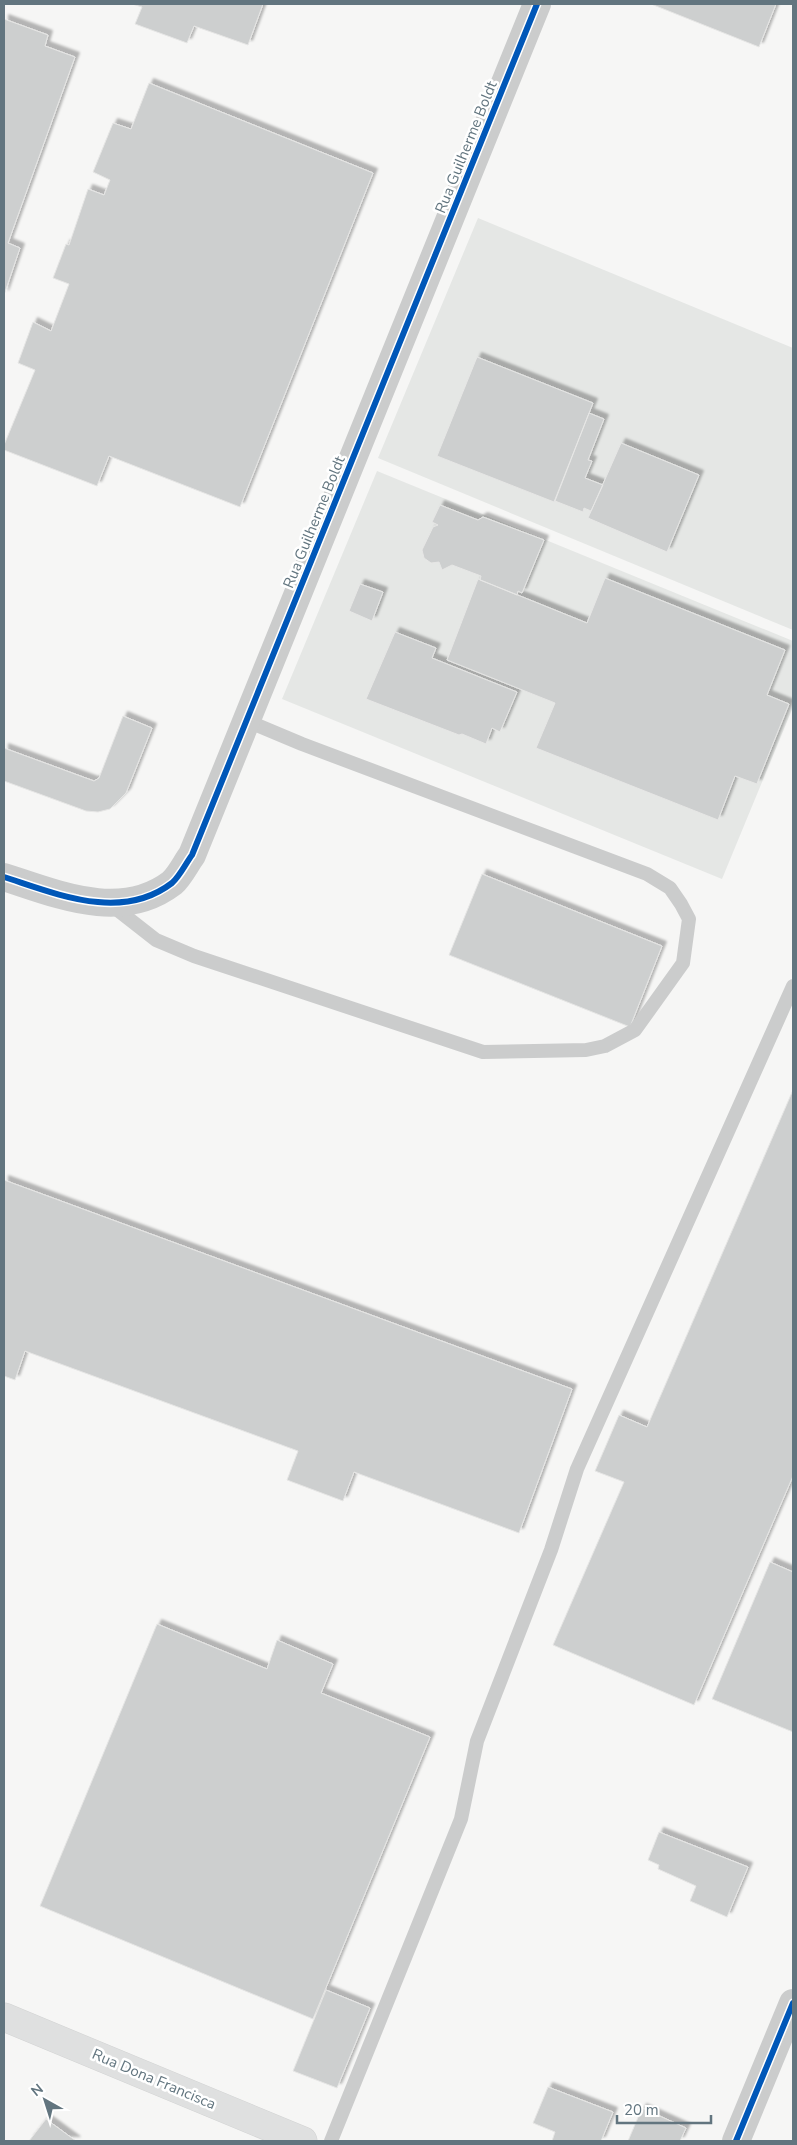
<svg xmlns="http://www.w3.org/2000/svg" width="797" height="2145" font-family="'Nunito Sans',sans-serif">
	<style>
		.built { fill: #e5e7e5 }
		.building { fill: #cdcfcf; stroke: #e6e6e5; filter: url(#shadow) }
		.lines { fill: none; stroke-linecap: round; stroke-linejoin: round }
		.primary-casing { stroke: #d2d3d3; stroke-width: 29 }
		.lane { stroke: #cbcccc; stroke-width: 14 }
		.street { stroke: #cbcccc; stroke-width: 28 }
		.primary { stroke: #dfe0e0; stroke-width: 28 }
		.cycleway-casing { stroke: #fff; stroke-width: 9 }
		.cycleway { stroke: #0057b8; stroke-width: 6 }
		.labels { text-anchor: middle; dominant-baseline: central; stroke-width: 5; stroke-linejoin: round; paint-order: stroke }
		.street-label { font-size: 15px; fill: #62757f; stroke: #fff }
	</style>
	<defs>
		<filter id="shadow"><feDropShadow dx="4.5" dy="-4.5" stdDeviation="1" flood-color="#0004"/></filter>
	</defs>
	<rect width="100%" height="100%" fill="#f6f6f5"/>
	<!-- built -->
	<path class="built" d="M478,218L793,348V630L378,458Z
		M377,471L793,641V707L722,879L282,699Z"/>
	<!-- building -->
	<path class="building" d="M132,4H263L248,45L194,26L187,43L135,24L142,7Z
		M651,4H776L759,47Z
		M4,19L48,35L45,46L75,57L8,243L20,248L4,295Z
		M149,83L373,173L240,507L109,456L97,486L4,450V445L35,370L18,363L33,322L51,331L69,284L53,278L66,244L69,245L88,189L104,195L110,180L93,172L113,123L131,129Z
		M477,357L593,403L554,502L437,456Z
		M589,413L604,419L588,460L592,461L585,478L603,485L591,511L584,508L583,512L555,501Z
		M621,443L699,475L667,552L588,518Z
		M440,505L478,520L483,517L544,540L522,593L518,591L517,595L480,580L481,576L452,565L442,570L439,562L431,563L424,558L422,550L433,527L438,525L432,522Z
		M605,578L785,650L767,695L789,704L758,781L757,784L735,776L718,820L536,748L555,703L447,660L478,579L587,623Z
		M360,584L383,592L372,621L349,611Z
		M395,632L436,648L432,658L517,692L500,732L492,728L486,744L462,734L459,735L366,699Z
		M123,716L152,728L126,793L110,809L98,812L86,811L4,781V748L94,781L99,778Z
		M482,874L662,946L630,1027L449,955Z
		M793,1090V1476L694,1705L553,1645L624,1482L595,1471L619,1415L647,1427Z
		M4,1180L572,1389L519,1533L354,1472L343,1501L287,1480L298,1451L25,1351L15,1380L4,1376Z
		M770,1562L793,1572V1732L712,1699Z
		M157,1624L267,1669L277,1640L333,1664L321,1693L430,1737L313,2019L40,1906Z
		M659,1832L748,1867L727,1917L690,1901L696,1886L658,1869L659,1865L648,1860Z
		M326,1990L370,2008L337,2088L293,2071Z
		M548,2087L613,2112L601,2141H552L555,2132L533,2123Z
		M642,2108L686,2128L680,2141H628Z
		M46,2119L76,2141H29Z"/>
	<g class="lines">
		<!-- primary casing -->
		<g class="primary-casing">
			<path id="primary" d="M4,2017L303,2141"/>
		</g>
		<!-- lane -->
		<path class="lane" d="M110,904L156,940L194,956L483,1052L586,1050L605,1046L635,1030L683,963L689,919L681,904L670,888L647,874L302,744L247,721
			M331,2141L461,1819L477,1741L551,1550L577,1469L793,986"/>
		<!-- street -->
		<path class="street" d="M4,877C57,894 121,922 172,883C180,876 186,863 192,855L537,4
			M736,2141L793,2003"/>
		<!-- primary -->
		<use href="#primary" class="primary"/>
		<!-- cycleway casing -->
		<g class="cycleway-casing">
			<path id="cycleway" d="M4,877C57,894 121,922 172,883C180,876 186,863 192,855L537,4
				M736,2141L793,2003"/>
		</g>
		<!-- cycleway -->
		<use href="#cycleway" class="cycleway"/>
	</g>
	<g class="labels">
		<!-- street labels -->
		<g class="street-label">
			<text transform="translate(466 147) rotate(-68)">Rua Guilherme Boldt</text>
			<text transform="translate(314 522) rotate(-68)">Rua Guilherme Boldt</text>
			<text transform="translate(154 2079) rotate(23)">Rua Dona Francisca</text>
		</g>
	</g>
	<!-- border -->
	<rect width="797" height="2145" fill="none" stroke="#62757f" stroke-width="10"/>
	<!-- north arrow -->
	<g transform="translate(45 2100) rotate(321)" stroke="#ffffff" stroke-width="4" paint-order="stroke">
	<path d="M0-4L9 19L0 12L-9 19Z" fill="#62757f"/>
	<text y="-8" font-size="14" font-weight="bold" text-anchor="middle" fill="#62757f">N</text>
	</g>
	<!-- scale -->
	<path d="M617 2115v8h94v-8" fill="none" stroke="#62757f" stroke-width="2.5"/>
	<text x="624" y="2115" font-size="15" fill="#62757f" stroke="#ffffff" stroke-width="4" paint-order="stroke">20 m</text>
</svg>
